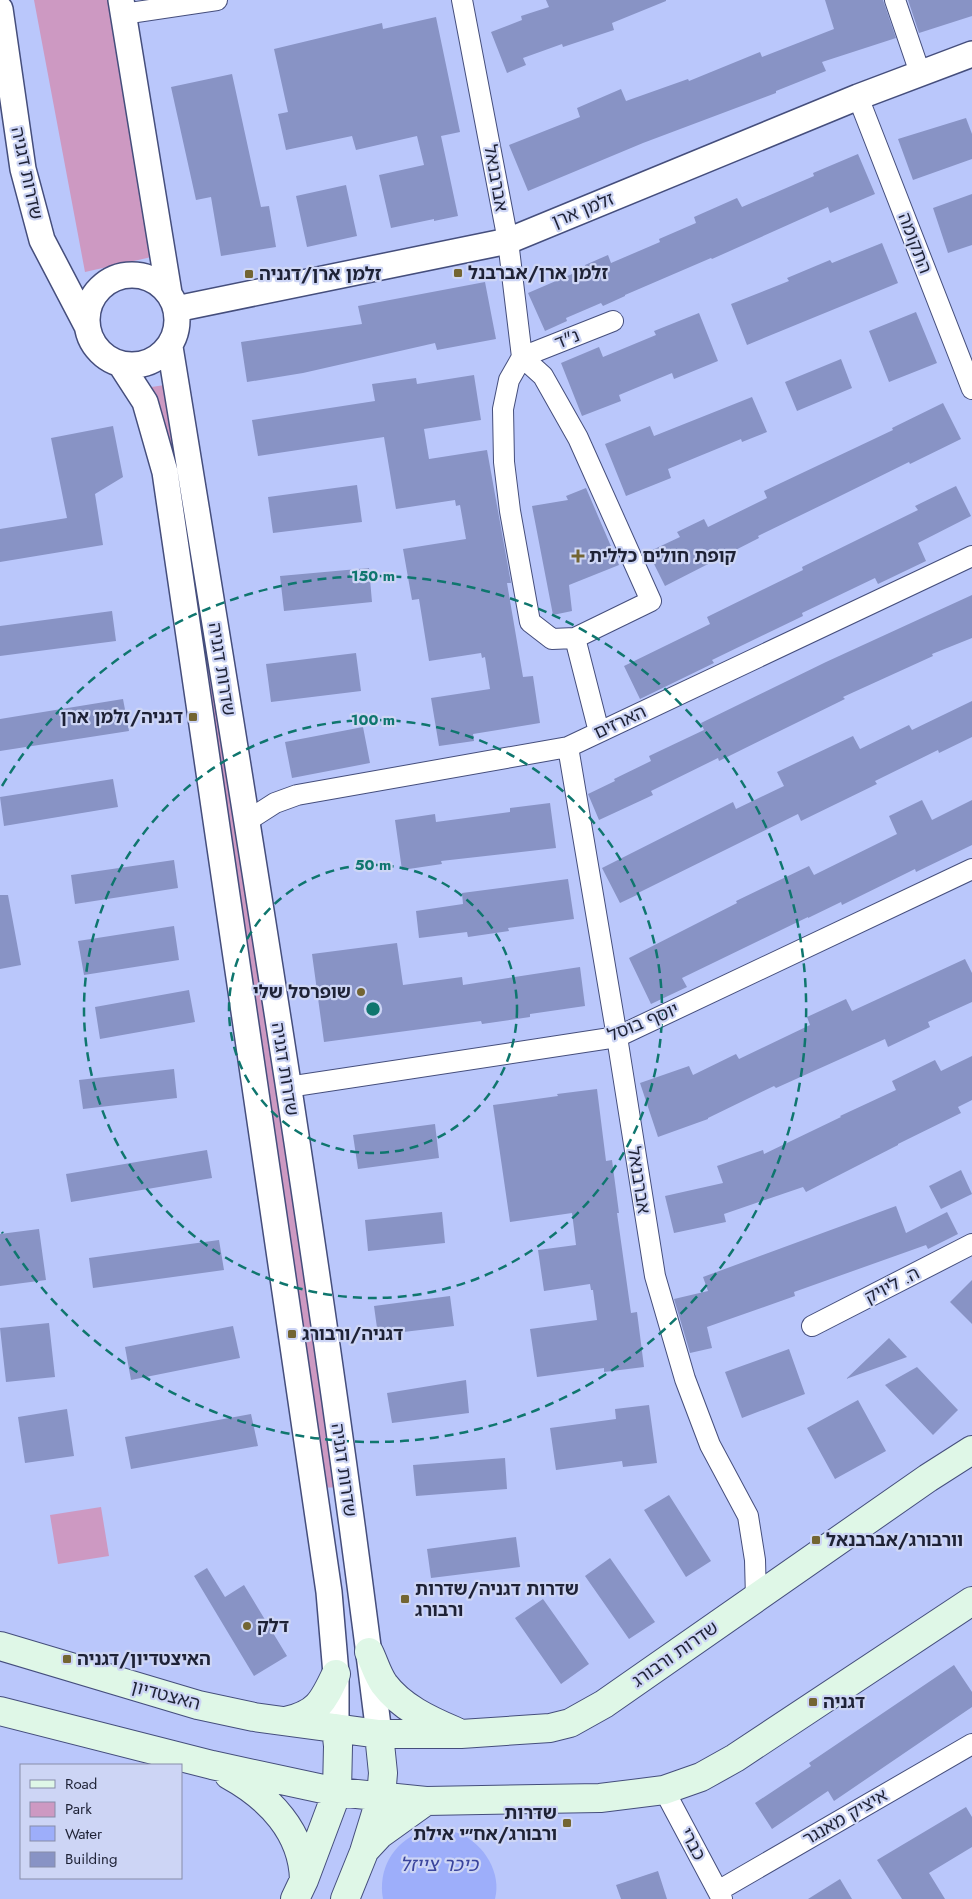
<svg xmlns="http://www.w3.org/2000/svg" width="972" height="1899" font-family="Jost,'Noto Sans Hebrew',sans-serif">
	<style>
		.green { fill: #cd99c2 }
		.water { fill: #9daefa }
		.building { fill: #8893c5 }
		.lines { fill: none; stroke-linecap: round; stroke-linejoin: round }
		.minor-casing { stroke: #454e7c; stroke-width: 22 }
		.tertiary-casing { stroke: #454e7c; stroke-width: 28 }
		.secondary-casing { stroke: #454e7c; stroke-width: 30 }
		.minor { stroke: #fff; stroke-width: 20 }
		.tertiary { stroke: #fff; stroke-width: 25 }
		.secondary { stroke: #dff7e7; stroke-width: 28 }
		.ring { fill: none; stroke: #0f766e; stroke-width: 2.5; stroke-dasharray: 9 6 }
		.poi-dot { fill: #736532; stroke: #cdd5f5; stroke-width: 2 }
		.labels { text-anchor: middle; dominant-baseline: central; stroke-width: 4.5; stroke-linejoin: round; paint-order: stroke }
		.street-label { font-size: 18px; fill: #1e2236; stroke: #cdd5f5 }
		.poi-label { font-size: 18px; font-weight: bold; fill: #1e2236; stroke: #cdd5f5; text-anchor: start }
		.water-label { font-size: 19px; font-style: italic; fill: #3b459d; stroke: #cdd5f5 }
		.centre { fill: #0f766e; stroke: #cdd5f5; stroke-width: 2.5 }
		.ring-label { font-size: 15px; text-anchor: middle; font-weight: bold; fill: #0f766e; stroke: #cdd5f5; stroke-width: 4.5; stroke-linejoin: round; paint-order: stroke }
	</style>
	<rect width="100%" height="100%" fill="#bac7fb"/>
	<!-- green -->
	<path class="green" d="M34,0H113L156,256L85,272Z
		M171,384L344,1487L317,1488L145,388Z
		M101,1507L109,1556L58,1564L50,1515Z"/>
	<!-- water -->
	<path class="water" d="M441,1830C447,1831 454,1831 460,1834C484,1844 502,1873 495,1899H383C378,1870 392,1843 421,1832C427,1830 434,1830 441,1830Z"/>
	<!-- building -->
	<path class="building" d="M546,0H666V1L612,23L614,30L563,47L562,44L523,58L526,65L507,73L491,32L522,20L521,16L549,7Z
		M825,0H883L896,38L822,62L826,71L776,91V93L643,143L528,191L509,145L580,117L577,108L621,89L626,101L688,79L689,81L760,52L762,57L834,29Z
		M908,0H972V16L919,33Z
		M436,17L460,132L441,136L458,216L434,221V219L391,228L379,175L424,165L417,136L356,150L352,136L286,150L278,114L288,112L274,49L382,23L383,29Z
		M232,74L261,207L269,206L276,247L221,256L211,197L196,200L171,87Z
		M966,118L972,134V159L913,180L898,139Z
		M858,154L875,194L830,213L828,207L712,259L711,258L625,295V296L603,306L601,303L566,318L567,321L545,331L528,293L586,268L585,265L608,255L611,263L660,242L659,239L696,223L694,217L737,198L742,207L814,176L813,173Z
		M346,185L357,236L307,247L296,196Z
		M972,194V245L948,253L933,208Z
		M882,243L898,283L747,345L731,304L789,281L787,278L830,260L832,263Z
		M485,282L496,339L437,350L435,343L303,373L247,382L241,342L362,324L358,306Z
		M916,312L937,363L889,382L869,331Z
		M699,313L718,361L674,379L672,373L619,395L621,401L582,416L561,363L599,347L603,357L656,335L654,331Z
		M841,359L852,388L797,411L785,382Z
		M474,375L481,420L424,429L429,459L487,450L511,583H507L523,677L533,676L540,723L473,734L474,741L439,746L431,698L490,689L485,657L482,658L481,653L429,661L419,599L412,600L403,549L466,539L460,505L456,506L455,500L396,509L384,437L258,456L252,420L375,401L372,384L416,378L417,384Z
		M752,397L767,432L742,442L741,439L668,469L671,478L626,496L605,444L650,426L654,436Z
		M943,403L961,439L910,464L909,462L832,500L758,536L759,538L665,586L648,552L680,537L677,532L704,519L708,527L767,498L764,491L893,430L892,428Z
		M113,426L123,477L95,494L103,545L0,562V529L67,518L51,438Z
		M357,485L362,522L273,533L268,497Z
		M956,486L971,516L918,543L926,561L878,584L875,578L802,613L803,616L712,660L714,663L640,699L624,666L710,624L707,617L803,570L802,567L918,510L915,506Z
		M586,488L619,565L569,585L572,611L553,615L532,506L568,500L566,496Z
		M369,568L372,602L284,611L280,576Z
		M972,595V638L932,654L933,656L843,697L845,699L719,761L718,758L651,791L653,795L599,820L588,794L615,781L614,779L651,761L649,756L704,730L701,723L826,662Z
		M112,611L116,641L0,656V626Z
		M356,653L361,691L271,702L266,664Z
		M123,699L129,731L0,751V719Z
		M972,701V737L939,753L938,750L875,781L877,784L801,821L798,814L638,893L639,894L620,903L602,868L733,802L736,809L784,786L777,772L853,736L860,749L909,725L912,730Z
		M363,727L370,763L292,778L285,742Z
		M113,779L118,807L4,826L0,797Z
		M922,800L932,820L972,800V845L916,872L915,869L842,905L841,902L808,918V917L682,978L687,987L651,1004L629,958L737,903L736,901L809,866L814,875L897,834L889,816Z
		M550,803L556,848L441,861L442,864L402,870L395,820L435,814L436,822L510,812V808Z
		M174,860L178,888L75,904L71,875Z
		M568,879L574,919L508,928L509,931L468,937L467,932L419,938L416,911L463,904L462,893Z
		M0,895H8L21,965L0,969Z
		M174,926L179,960L84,975L78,941Z
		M397,943L403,985L462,977L463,985L580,967L585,1006L530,1014V1017L482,1024L481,1021L324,1042L312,954Z
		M965,959L972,973V1002L928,1022L930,1027L888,1047L885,1039L776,1088L774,1086L708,1118V1119L658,1137L640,1083L689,1066L693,1075L736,1054L739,1059L810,1025L807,1017L846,999L852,1011Z
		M189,990L195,1022L100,1039L95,1007Z
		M972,1056V1100L958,1107L961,1113L898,1144V1145L806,1192L803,1187L724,1214L726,1222L674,1233L665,1196L723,1183L717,1166L763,1150L764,1154L841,1117L840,1116L896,1090L892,1081L935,1060L941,1071Z
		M174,1069L177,1098L83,1109L79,1080Z
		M597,1089L606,1161L612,1160L619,1213H617L631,1313L637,1312L644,1367L604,1372V1368L537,1377L530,1329L597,1320L593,1290H591L590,1284L544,1291L538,1250L576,1245L572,1213L510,1222L493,1105L558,1096L557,1094Z
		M435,1124L439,1158L358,1169L353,1135Z
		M207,1150L212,1178L71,1202L66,1174Z
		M961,1170L972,1194L941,1209L929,1186Z
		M896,1206L906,1233L947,1212L958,1234L928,1249L926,1245L794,1292L795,1296L707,1327L712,1348L690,1353L674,1299L708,1291L703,1277Z
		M442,1212L445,1243L368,1251L365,1220Z
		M39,1229L46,1280L0,1286V1234Z
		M219,1240L224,1270L93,1288L89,1258Z
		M972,1280V1324L950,1302Z
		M450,1296L454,1326L378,1335L374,1306Z
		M49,1323L55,1377L6,1382L0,1328Z
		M233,1326L240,1358L131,1380L125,1347Z
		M889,1338L907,1357L846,1379Z
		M789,1349L805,1394L742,1418L725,1372Z
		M917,1367L958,1410L933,1435L885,1385Z
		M466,1380L469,1413L392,1423L387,1393Z
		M858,1400L886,1451L835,1479L807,1428Z
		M649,1405L657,1463L623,1467L622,1461L556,1470L550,1428L616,1419L615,1409Z
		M67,1409L74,1456L25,1463L18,1417Z
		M251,1414L258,1446L131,1469L125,1437Z
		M505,1458L507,1489L416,1496L413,1465Z
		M669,1495L711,1561L686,1577L644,1510Z
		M516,1537L520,1567L431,1578L427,1549Z
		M610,1558L655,1622L629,1639L585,1576Z
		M207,1568L225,1597L244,1585L287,1656L254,1676L194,1576Z
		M543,1599L589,1664L561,1684L515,1618Z
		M954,1665L972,1692V1707L834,1801L828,1791L772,1829L755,1803L811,1766L809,1763Z
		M966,1807L972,1817V1847L929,1873L945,1899H902L877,1860Z
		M658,1871L667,1899H621L616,1885Z
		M840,1879L852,1899H808Z"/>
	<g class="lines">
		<!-- minor casing -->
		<g class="minor-casing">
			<path id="minor" d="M462,0L508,241L522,357L509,380L503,409L504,462L510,511L530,622L552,639L575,638
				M895,0L920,73
				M123,14L217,0
				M858,97L972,389
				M522,357L543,376L578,438L651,601L575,638L599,732
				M522,357L613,321
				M568,747L617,1037L655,1276L685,1379L710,1445L748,1516L755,1560L756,1598
				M247,821L275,803L297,795L568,747L972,556
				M288,1087L617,1037L972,869
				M812,1326L972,1244
				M664,1790L722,1899
				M718,1891L972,1744"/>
		</g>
		<!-- tertiary casing -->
		<g class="tertiary-casing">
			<path id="tertiary" d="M121,0L169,293
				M0,9L23,169L42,240L87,326
				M87 320a45 45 0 1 1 90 0a45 45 0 1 1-90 0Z
				M176,309L508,241L858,97L972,54
				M170,347C245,808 322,1270 379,1734
				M121,365L145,402L165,472L329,1592L336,1674V1728"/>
		</g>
		<!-- secondary casing -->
		<g class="secondary-casing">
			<path id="secondary" d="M0,1646L198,1705L254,1717L379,1734H461L550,1728L570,1723L604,1704L928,1478L972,1450
				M369,1652C374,1662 377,1674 384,1684C401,1707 429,1720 455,1731
				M0,1711L212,1765L337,1792L426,1801L600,1798L664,1790L701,1777L735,1758L972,1601
				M286,1721C317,1714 323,1702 336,1674
				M229,1775C269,1797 303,1832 304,1880
				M366,1849L380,1834L426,1801
				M295,1899L304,1880L337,1792L338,1746L336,1728
				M345,1899L364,1852L381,1797L383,1773L379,1734"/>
		</g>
		<!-- minor -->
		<use href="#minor" class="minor"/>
		<!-- tertiary -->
		<use href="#tertiary" class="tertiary"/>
		<!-- secondary -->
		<use href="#secondary" class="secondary"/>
	</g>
	<!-- distance rings -->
	<g class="ring">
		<circle cx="373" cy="1009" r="144"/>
		<circle cx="373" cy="1009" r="289"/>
		<path d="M2 786A433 433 0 1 1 2 1232"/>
	</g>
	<!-- markers -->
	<g class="poi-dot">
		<rect x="453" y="268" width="10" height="10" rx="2.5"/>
		<rect x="244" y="269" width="10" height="10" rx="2.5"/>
		<path d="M575.5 548.5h5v5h5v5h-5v5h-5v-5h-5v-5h5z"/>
		<rect x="188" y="712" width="10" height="10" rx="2.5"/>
		<circle cx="361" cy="992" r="5"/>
		<rect x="287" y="1329" width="10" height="10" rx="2.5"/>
		<rect x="811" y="1535" width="10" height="10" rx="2.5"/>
		<rect x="400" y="1594" width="10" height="10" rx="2.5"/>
		<circle cx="247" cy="1626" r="5"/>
		<rect x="62" y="1654" width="10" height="10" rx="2.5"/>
		<rect x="808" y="1697" width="10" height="10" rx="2.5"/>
		<rect x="562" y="1818" width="10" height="10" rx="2.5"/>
	</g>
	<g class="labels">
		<!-- street labels -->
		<g class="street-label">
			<text transform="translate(27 173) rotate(78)">שדרות דגניה</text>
			<text transform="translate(496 178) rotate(80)">אברבנאל</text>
			<text transform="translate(583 210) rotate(-22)">זלמן ארן</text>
			<text transform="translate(915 243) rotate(69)">התקומה</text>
			<text transform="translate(567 339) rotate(-22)">נ"ד</text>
			<text transform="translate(222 669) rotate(81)">שדרות דגניה</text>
			<text transform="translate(620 722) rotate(-25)">הארזים</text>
			<text transform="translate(643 1022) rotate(-22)">יוסף בוסל</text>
			<text transform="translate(285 1069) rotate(81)">שדרות דגניה</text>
			<text transform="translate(639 1180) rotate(81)">אברבנאל</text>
			<text transform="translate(892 1285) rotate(-27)">ה. ליויק</text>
			<text transform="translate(344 1470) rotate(82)">שדרות דגניה</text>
			<text transform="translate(675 1654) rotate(-35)">שדרות ורבורג</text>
			<text transform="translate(166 1695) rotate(15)">האצטדיון</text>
			<text transform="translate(845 1817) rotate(-30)">איציק מאנגר</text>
			<text transform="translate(693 1844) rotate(62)">כברי</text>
		</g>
		<!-- poi labels -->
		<g class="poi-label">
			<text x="468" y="273">זלמן ארן/אברבנל</text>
			<text x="259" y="274">זלמן ארן/דגניה</text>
			<text x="589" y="556">קופת חולים כללית</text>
			<text x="183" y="717" text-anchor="end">דגניה/זלמן ארן</text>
			<text x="351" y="992" text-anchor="end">שופרסל שלי</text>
			<text x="302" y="1334">דגניה/ורבורג</text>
			<text x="826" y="1540">וורבורג/אברבנאל</text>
			<text x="415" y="1589">שדרות דגניה/שדרות<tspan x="415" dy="21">ורבורג</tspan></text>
			<text x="257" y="1626">דלק</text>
			<text x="77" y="1659">האיצטדיון/דגניה</text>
			<text x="823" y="1702">דגניה</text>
			<text x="557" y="1813" text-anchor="end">שדרות<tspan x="557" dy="21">ורבורג/אח״י אילת</tspan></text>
		</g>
		<!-- water labels -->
		<g class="water-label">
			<text x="439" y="1864">כיכר צייזל</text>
		</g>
	</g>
	<circle cx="373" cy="1009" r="8" class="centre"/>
	<g class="ring-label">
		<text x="373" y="581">150 m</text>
		<text x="373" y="725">100 m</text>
		<text x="373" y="870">50 m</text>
	</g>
	<!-- legend -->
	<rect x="20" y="1764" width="162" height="115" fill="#cdd5f5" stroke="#878da9"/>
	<rect x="30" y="1780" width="25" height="8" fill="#dff7e7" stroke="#878da9"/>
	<text x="65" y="1789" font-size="15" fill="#1e2236">Road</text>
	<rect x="30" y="1802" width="25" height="15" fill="#cd99c2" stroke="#878da9"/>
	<text x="65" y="1814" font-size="15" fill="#1e2236">Park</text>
	<rect x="30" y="1826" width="25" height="15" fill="#9daefa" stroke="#878da9"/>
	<text x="65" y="1839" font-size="15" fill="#1e2236">Water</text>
	<rect x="30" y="1852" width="25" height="15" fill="#8893c5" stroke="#878da9"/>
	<text x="65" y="1864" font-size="15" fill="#1e2236">Building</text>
</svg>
